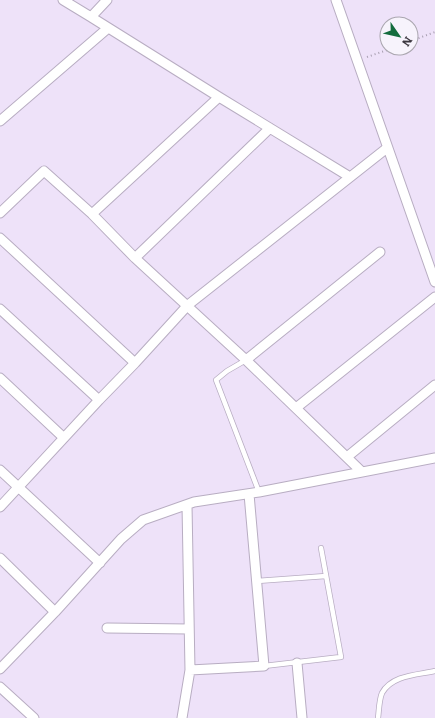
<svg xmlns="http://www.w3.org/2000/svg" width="435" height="718" font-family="Literata,serif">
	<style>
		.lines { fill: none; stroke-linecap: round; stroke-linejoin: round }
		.service-casing { stroke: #b8adc2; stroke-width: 6 }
		.minor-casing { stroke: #b8adc2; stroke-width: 11 }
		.path { stroke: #a89fb1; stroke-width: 2; stroke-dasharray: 1 3; stroke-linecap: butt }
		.service { stroke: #fff; stroke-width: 4.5 }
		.minor { stroke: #fff; stroke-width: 9 }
	</style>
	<rect width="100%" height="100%" fill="#eee2f9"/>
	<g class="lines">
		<!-- service casing -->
		<g class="service-casing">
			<path id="service" d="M246,360L227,371L216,380L259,492
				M257,581L326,576
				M264,666L341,657L321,548
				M378,718C379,711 379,700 382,693C392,675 417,675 435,671"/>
		</g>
		<!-- minor casing -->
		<g class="minor-casing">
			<path id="minor" d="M63,0L91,17L107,0
				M336,0L435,282
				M91,17L219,97L350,177
				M0,121L108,28
				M0,213L44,171L92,214L135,258L246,360L362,472
				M92,214L219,97
				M0,238L135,363
				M135,258L270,128
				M0,309L99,400
				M246,360L380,252
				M0,378L64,438
				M296,408L435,297
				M347,457L435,385
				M0,470L100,563
				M187,505L190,670
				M0,507L99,400L135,363L188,305L387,148
				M0,558L55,612
				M107,628L189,629
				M297,663L302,718
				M0,669L55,612L121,539L143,520L194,502L259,492L435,458
				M0,687L34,718
				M182,718L190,670L264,666L249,494"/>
		</g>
		<!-- path -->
		<path class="path" d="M411,41L435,32
			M367,57L393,48"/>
		<!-- service -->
		<use href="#service" class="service"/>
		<!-- minor -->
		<use href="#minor" class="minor"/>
	</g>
	<!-- north arrow -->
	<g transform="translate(399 36) rotate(124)"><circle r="19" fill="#f7f3fc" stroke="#aba7b0"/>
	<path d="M0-3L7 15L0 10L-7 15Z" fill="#146c3e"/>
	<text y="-6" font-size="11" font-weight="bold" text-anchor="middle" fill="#3a353e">N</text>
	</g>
</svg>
